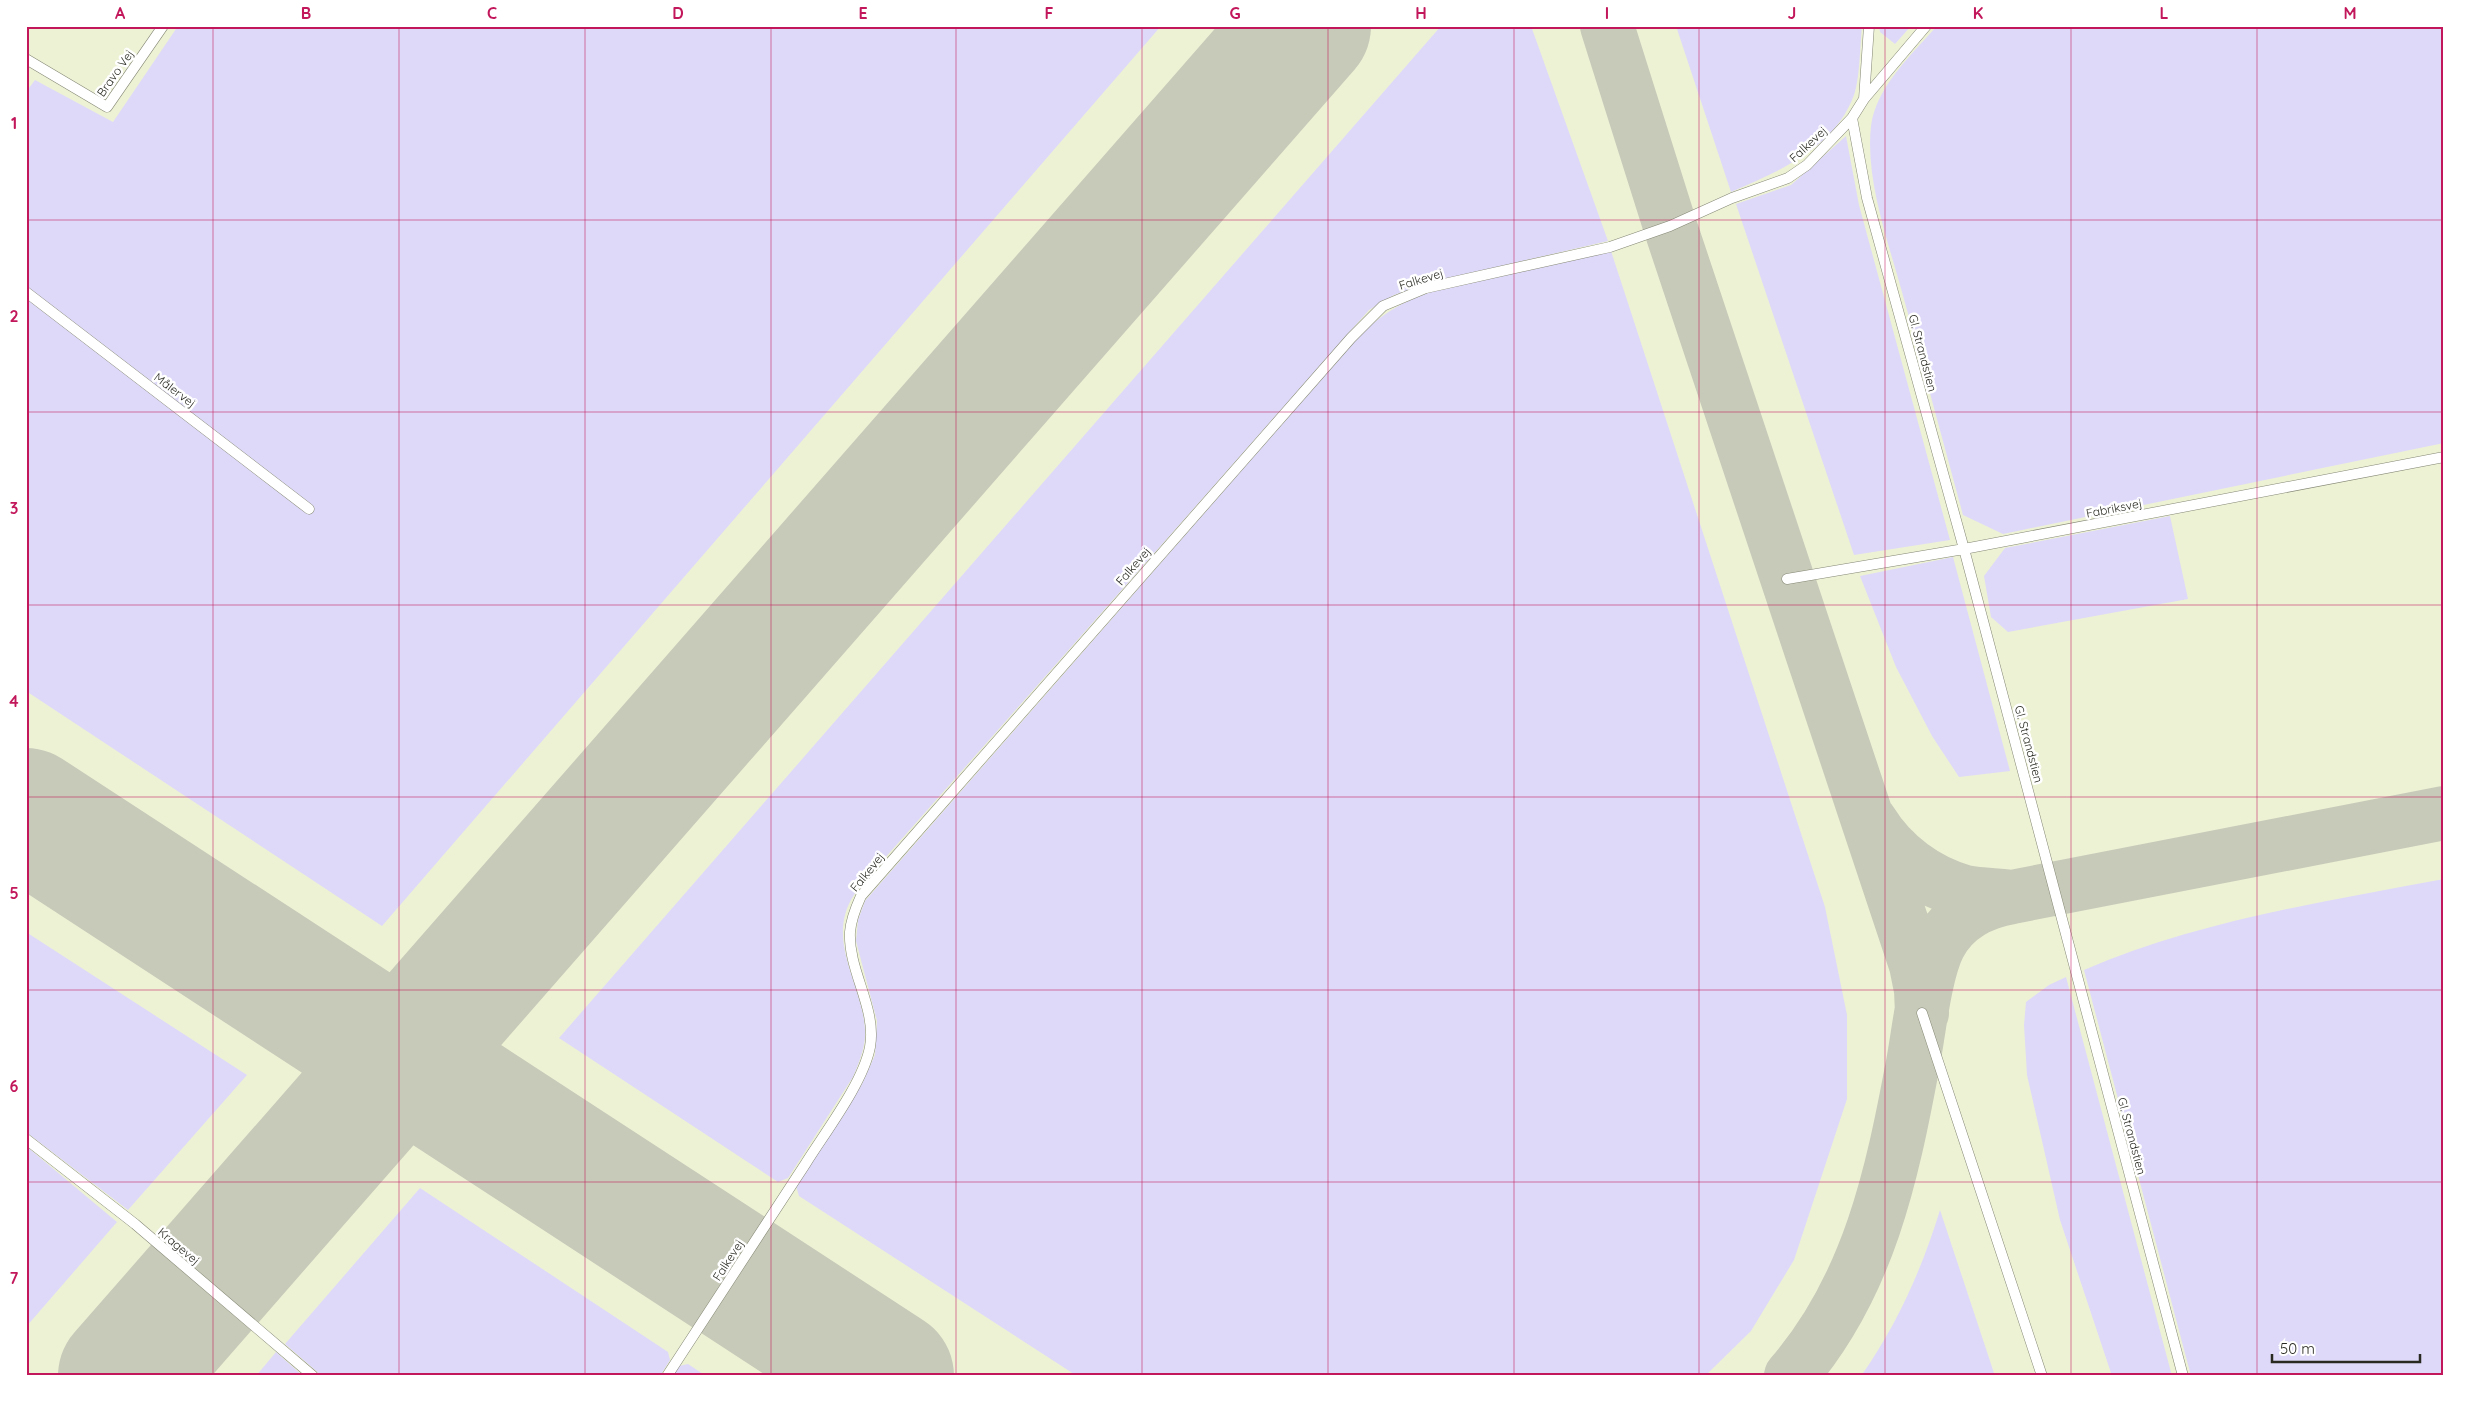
<svg xmlns="http://www.w3.org/2000/svg" width="2470" height="1402" font-family="Quicksand,sans-serif">
	<style>
		.built { fill: #edf2d5 }
		.green { fill: #ded9f9 }
		.lines { fill: none; stroke-linecap: round; stroke-linejoin: round }
		.taxiway { stroke: #c7cab8; stroke-width: 54 }
		.runway { stroke: #c7cab8; stroke-width: 132 }
		.service-casing { stroke: #848774; stroke-width: 11 }
		.service { stroke: #fff; stroke-width: 10 }
		.grid { fill: none; stroke: #c2185b; stroke-width: 1; stroke-opacity: 0.55 }
		.labels { text-anchor: middle; dominant-baseline: central; stroke-width: 5; stroke-linejoin: round; paint-order: stroke }
		.street-label { font-size: 12px; fill: #282a22; stroke: #fff }
		.neatline { fill: none; stroke: #c2185b; stroke-width: 2 }
		.grid-label { font-size: 16px; text-anchor: middle; font-weight: bold; fill: #c2185b }
	</style>
	<rect width="100%" height="100%" fill="#f7fae5"/>
	<!-- built -->
	<path class="built" d="M26,26H2444V1376H26Z"/>
	<!-- green -->
	<path class="green" d="M178,26H1161L382,926L26,691V92L35,80L113,122Z
		M1441,26H1531L1608,241L1428,283L1394,295L1369,310L884,859C874,871 862,882 854,895C823,942 867,989 865,1037C864,1051 858,1065 853,1077L788,1178L778,1182L559,1038Z
		M1676,26H1862C1860,45 1860,78 1854,95C1834,149 1779,171 1731,192Z
		M1879,26H1911L1895,44L1880,32Z
		M1937,26H2444V443L2003,534L1963,515C1943,441 1923,367 1902,292C1888,241 1865,179 1871,126C1876,87 1912,54 1937,26Z
		M1846,136L1859,205L1950,540L1854,555L1736,204L1791,185Z
		M1611,251L1825,907L1847,1015V1099L1794,1260L1751,1331L1705,1376H1077L799,1196L796,1186L862,1084L875,1055L877,1021L856,941L858,920L865,901L1362,333C1387,311 1400,303 1431,292Z
		M2170,516L2188,599L2008,632L1991,617L1984,576L2005,548Z
		M1953,557L2010,771L1959,777L1932,736L1896,667L1860,576Z
		M2444,879V1376H2191L2084,970C2198,921 2322,902 2444,879Z
		M26,932L247,1075L128,1210L26,1132Z
		M2066,977L2172,1376H2112L2060,1220L2027,1075L2024,1025L2026,1002L2049,985Z
		M26,1146L117,1222L26,1327Z
		M420,1188L668,1352L670,1360L660,1376H322L285,1344Z
		M1940,1210L1995,1376H1861C1897,1325 1922,1269 1940,1210Z
		M276,1352L303,1376H256Z
		M688,1364L706,1376H673L679,1366Z"/>
	<g class="lines">
		<!-- taxiway -->
		<path class="taxiway" d="M1607,26L1670,226L1916,965L1921,990L1922,1013
			M1871,822C1892,856 1927,882 1965,892C1980,895 1997,895 2012,897L2444,813
			M1791,1376C1869,1286 1892,1175 1913,1063C1919,1031 1925,972 1939,945C1954,916 1982,902 2012,897"/>
		<!-- runway -->
		<path class="runway" d="M26,814L888,1376
			M124,1376L1305,26"/>
		<!-- service casing -->
		<g class="service-casing">
			<path id="service" d="M26,59L107,107L163,26
				M1864,99L1926,26
				M1852,118L1867,198L1964,549L2183,1376
				M26,292L309,509
				M1787,579L1964,549L2444,457
				M1922,1013L2042,1376
				M26,1139L135,1224L313,1376
				M667,1376C713,1305 760,1234 806,1163C826,1131 863,1083 870,1047C877,1008 848,971 850,932C851,919 856,907 861,896L1351,338L1383,306L1426,288L1610,247L1670,226L1732,198L1788,178L1807,165L1852,118L1864,99L1869,26"/>
		</g>
		<!-- service -->
		<use href="#service" class="service"/>
	</g>
	<!-- grid -->
	<path class="grid" d="M213,26V1376M399,26V1376M585,26V1376M771,26V1376M956,26V1376M1142,26V1376M1328,26V1376M1514,26V1376M1699,26V1376M1885,26V1376M2071,26V1376M2257,26V1376M26,220H2444M26,412H2444M26,605H2444M26,797H2444M26,990H2444M26,1182H2444"/>
	<g class="labels">
		<!-- street labels -->
		<g class="street-label">
			<text transform="translate(115 73) rotate(-55)">Bravo Vej</text>
			<text transform="translate(1808 144) rotate(-43)">Falkevej</text>
			<text transform="translate(1421 279) rotate(-17)">Falkevej</text>
			<text transform="translate(1923 353) rotate(75)">Gl. Strandstien</text>
			<text transform="translate(175 390) rotate(37)">Målervej</text>
			<text transform="translate(2114 508) rotate(-11)">Fabriksvej</text>
			<text transform="translate(1133 566) rotate(-49)">Falkevej</text>
			<text transform="translate(2029 744) rotate(75)">Gl. Strandstien</text>
			<text transform="translate(867 872) rotate(-51)">Falkevej</text>
			<text transform="translate(2132 1136) rotate(75)">Gl. Strandstien</text>
			<text transform="translate(179 1246) rotate(40)">Kragevej</text>
			<text transform="translate(728 1260) rotate(-57)">Falkevej</text>
		</g>
	</g>
	<!-- border -->
	<rect width="2470" height="1402" fill="none" stroke="#ffffff" stroke-width="55"/>
	<!-- scale -->
	<path d="M2272 1354v8h148v-8" fill="none" stroke="#282a22" stroke-width="2.5"/>
	<text x="2280" y="1354" font-size="15" fill="#282a22" stroke="#ffffff" stroke-width="4" paint-order="stroke">50 m</text>
	<rect x="28" y="28" width="2414" height="1346" class="neatline"/>
	<g class="grid-label">
		<text x="120" y="19">A</text>
		<text x="306" y="19">B</text>
		<text x="492" y="19">C</text>
		<text x="678" y="19">D</text>
		<text x="863" y="19">E</text>
		<text x="1049" y="19">F</text>
		<text x="1235" y="19">G</text>
		<text x="1421" y="19">H</text>
		<text x="1607" y="19">I</text>
		<text x="1792" y="19">J</text>
		<text x="1978" y="19">K</text>
		<text x="2164" y="19">L</text>
		<text x="2350" y="19">M</text>
		<text x="14" y="129">1</text>
		<text x="14" y="322">2</text>
		<text x="14" y="514">3</text>
		<text x="14" y="707">4</text>
		<text x="14" y="899">5</text>
		<text x="14" y="1092">6</text>
		<text x="14" y="1284">7</text>
	</g>
</svg>
